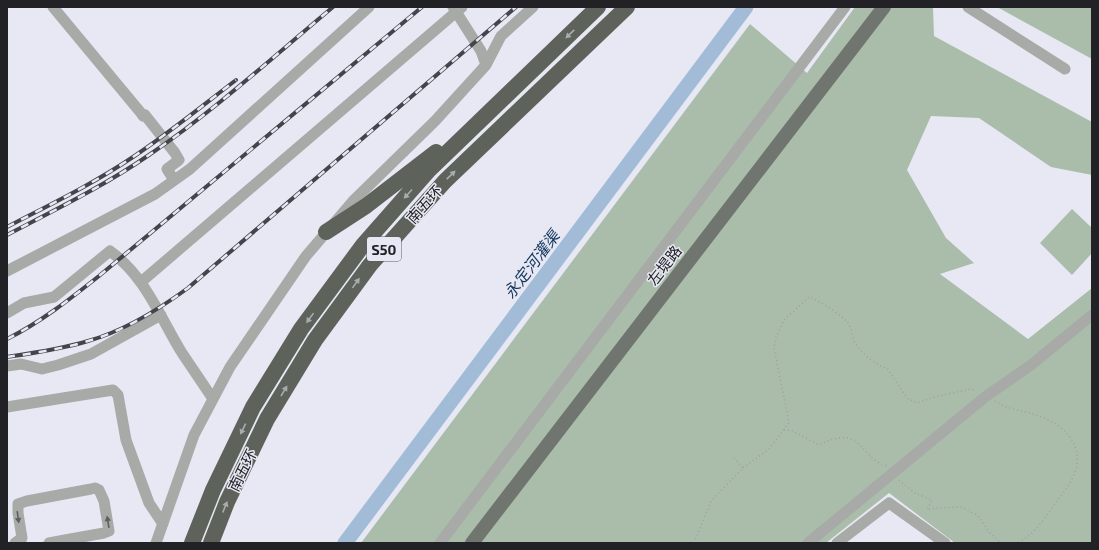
<svg xmlns="http://www.w3.org/2000/svg" width="1099" height="550" font-family="'Exo 2','Noto Sans SC',sans-serif">
	<style>
		.green { fill: #aabdab }
		.lines { fill: none; stroke-linecap: round; stroke-linejoin: round }
		.river { stroke: #a2bcd8; stroke-width: 15 }
		.path { stroke: #9d9ea6; stroke-width: 1.5; stroke-dasharray: 1 3; stroke-linecap: butt }
		.minor { stroke: #a7aaa6; stroke-width: 11 }
		.major { stroke: #70766f; stroke-width: 14 }
		.highway { stroke: #5d635b; stroke-width: 16 }
		.rail-casing { stroke: #44444a; stroke-width: 4 }
		.rail { stroke: #e7e8f3; stroke-width: 2.5; stroke-dasharray: 8; stroke-linecap: butt }
		.oneway { fill: #a9acaf }
		.oneway2 { fill: #5e5f60 }
		.labels { text-anchor: middle; dominant-baseline: central; stroke-width: 3; stroke-linejoin: round; paint-order: stroke }
		.shield { fill: #e7e8f3; stroke: #5d5d64; stroke-width: 1 }
		.shield-label { font-size: 14px; font-weight: bold; fill: #222226 }
		.street-label { font-size: 15px; fill: #222226; stroke: #e7e8f3 }
		.water-label { font-size: 16px; font-style: italic; fill: #12385f; stroke: #e7e8f3 }
	</style>
	<rect width="100%" height="100%" fill="#e7e8f3"/>
	<!-- green -->
	<path class="green" d="M855,7H933L934,36L1092,122V175L1051,167L979,118L931,116L907,170L946,238L974,263L940,274L1028,339L1092,288V543H955L889,493L826,543H361L750,24L807,73Z
		M997,7H1092V59Z
		M1072,209L1092,228V253L1072,275L1040,243Z"/>
	<g class="lines">
		<!-- river -->
		<path class="river" d="M345,543L746,7"/>
		<!-- path -->
		<path class="path" d="M995,401C1009,411 1024,410 1039,416C1059,423 1079,438 1077,462C1076,477 1065,491 1056,502C1047,515 1031,540 1015,543
			M784,430H791L819,445C863,423 856,456 887,466
			M743,468L768,450L789,423L774,348L776,337L784,320L809,297C821,302 839,313 848,323C852,328 852,335 854,341C859,351 876,366 887,368L907,398L917,403L934,397L971,389L976,391
			M899,480L915,493L932,500L927,510L935,508L962,507L978,516L990,533L1001,543
			M694,543L711,501L743,468L734,458"/>
		<!-- minor -->
		<path class="minor" d="M53,7L141,113L143,116L145,115L175,153L179,160L167,169L174,180
			M453,7L481,51L486,65
			M968,7L1065,69
			M7,271L155,194L190,169L369,7
			M141,282L462,7
			M7,313L24,303L54,297L110,251C145,276 160,317 182,353C192,368 203,384 213,399
			M7,366L21,364L42,369L58,365L91,354L161,315
			M7,407L113,390L118,395L126,440L149,503L163,524
			M15,543L22,538L18,513V504L27,501L91,489L95,488L99,490L104,501L109,531L104,533L65,540
			M49,543L65,540L64,543
			M156,543L194,435L230,367L306,256L353,201L435,121L486,65L501,36L533,7
			M440,543L845,7
			M808,543L985,397L1031,365L1092,315
			M837,543L889,503L945,543"/>
		<!-- major -->
		<path class="major" d="M472,543L884,7"/>
		<!-- highway -->
		<path class="highway" d="M326,232L366,206L436,152
			M192,543L213,490L253,407L301,329L363,245L429,170L598,7
			M211,543L227,502L267,419L315,340L370,265L445,181L627,7"/>
		<!-- rail casing -->
		<g class="rail-casing">
			<path id="rail" d="M7,227C49,205 93,184 133,157C169,133 202,106 236,80
				M7,235C55,210 104,186 149,155C214,111 273,57 333,7
				M7,339C41,322 70,299 99,276L422,7
				M7,357C34,353 62,349 88,341C124,331 158,310 188,288L516,7"/>
		</g>
		<!-- rail -->
		<use href="#rail" class="rail"/>
	</g>
	<!-- one-way arrows -->
	<defs><path id="oneway-solid" d="M-6-.8H1V-3.2L6.5 0L1 3.2V.8H-6Z"/></defs>
	<g class="oneway">
		<use href="#oneway-solid" transform="translate(570 34) rotate(136)"/>
		<use href="#oneway-solid" transform="translate(451 175) rotate(-44)"/>
		<use href="#oneway-solid" transform="translate(408 194) rotate(132)"/>
		<use href="#oneway-solid" transform="translate(356 283) rotate(-54)"/>
		<use href="#oneway-solid" transform="translate(310 318) rotate(126)"/>
		<use href="#oneway-solid" transform="translate(284 391) rotate(-59)"/>
		<use href="#oneway-solid" transform="translate(243 429) rotate(116)"/>
		<use href="#oneway-solid" transform="translate(225 507) rotate(-68)"/>
	</g>
	<g class="oneway2">
		<use href="#oneway-solid" transform="translate(18 517) rotate(82)"/>
		<use href="#oneway-solid" transform="translate(108 522) rotate(-99)"/>
	</g>
	<g class="labels">
		<!-- shield labels -->
		<rect class="shield" x="367" y="237" width="34" height="24" rx="3"/>
		<g class="shield-label">
			<text x="384" y="249">S50</text>
		</g>
		<!-- street labels -->
		<g class="street-label">
			<text transform="translate(424 204) rotate(-48)">南五环</text>
			<text transform="translate(664 265) rotate(-52)">左堤路</text>
			<text transform="translate(242 470) rotate(-64)">南五环</text>
		</g>
		<!-- water labels -->
		<g class="water-label">
			<text transform="translate(531 264) rotate(-53)">永定河灌渠</text>
		</g>
	</g>
	<!-- border -->
	<rect width="1099" height="550" fill="none" stroke="#222226" stroke-width="16"/>
</svg>
